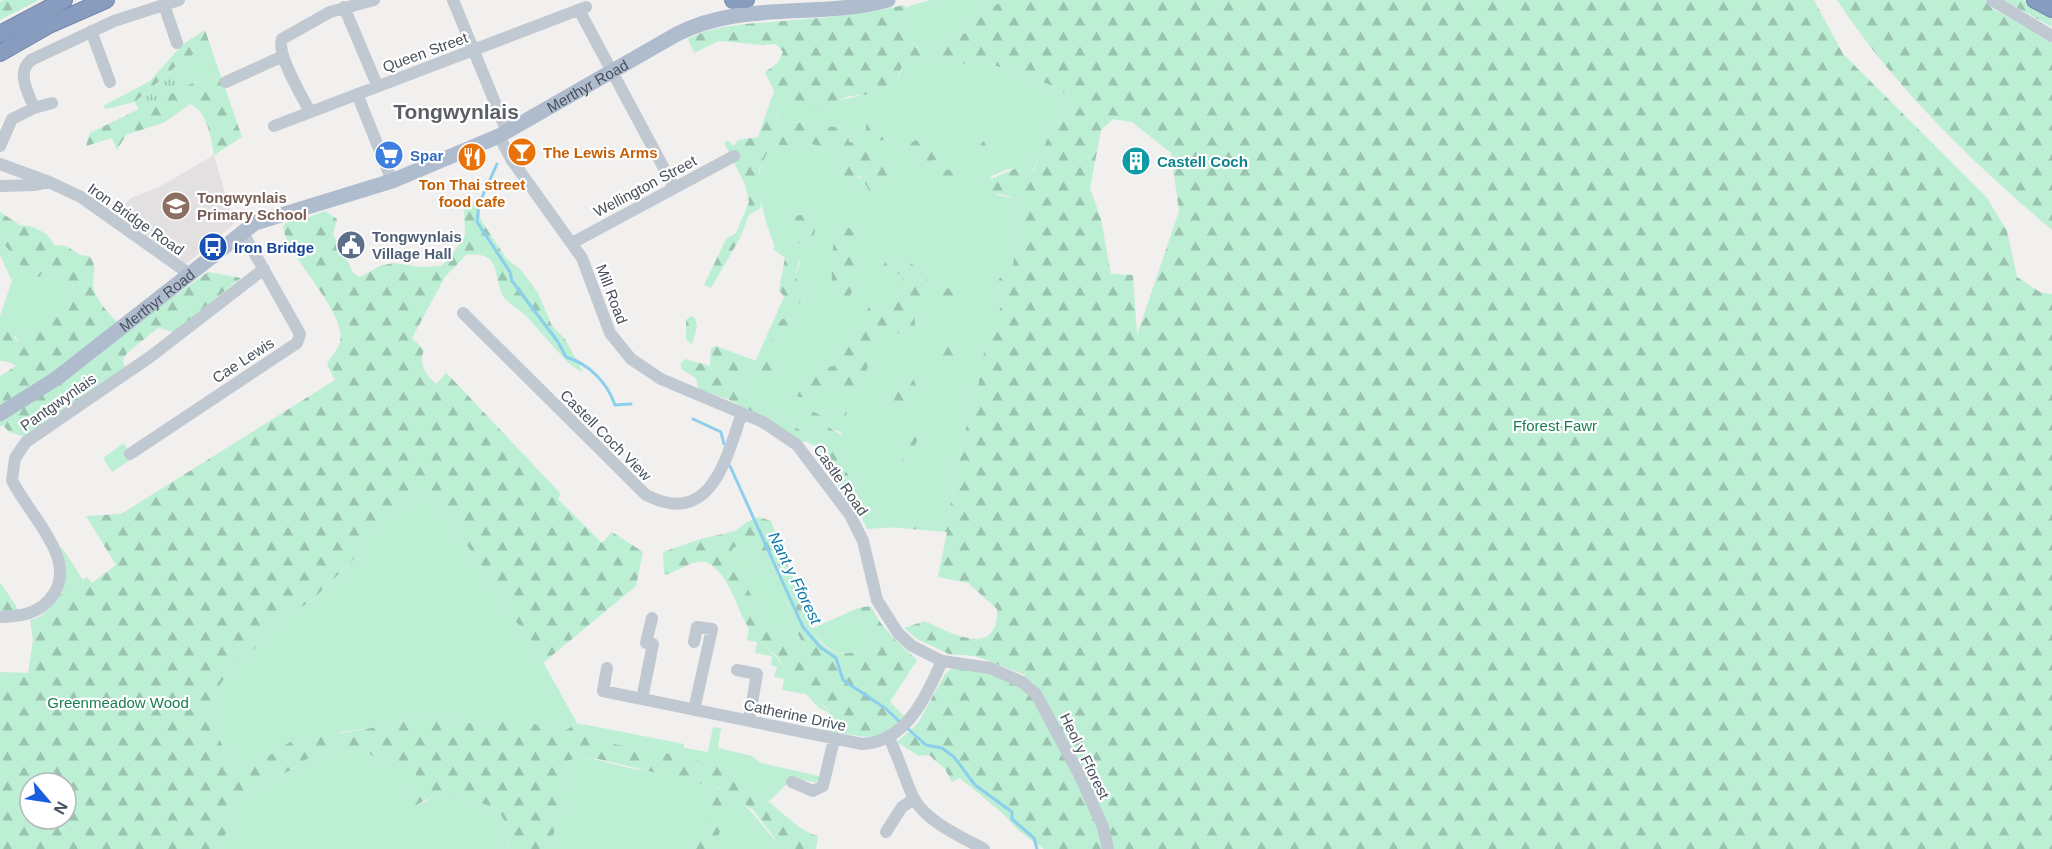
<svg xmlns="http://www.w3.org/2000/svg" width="2052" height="849" font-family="Helvetica,sans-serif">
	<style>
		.education { fill: #e3e0e1 }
		.green { fill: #bdefd5 }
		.forest { fill: url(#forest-firs); fill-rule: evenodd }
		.park { fill: url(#park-tufts) }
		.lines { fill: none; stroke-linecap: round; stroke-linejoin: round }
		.stream { stroke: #8bcfec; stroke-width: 3 }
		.highway-casing { stroke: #7287aa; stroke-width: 18 }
		.minor { stroke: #c0c8d1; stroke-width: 12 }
		.major { stroke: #afbcce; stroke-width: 15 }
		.highway { stroke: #879cbe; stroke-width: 16 }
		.labels { text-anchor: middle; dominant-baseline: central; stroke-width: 4.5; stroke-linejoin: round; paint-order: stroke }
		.street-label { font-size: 15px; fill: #47505c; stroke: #fff }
		.food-label { font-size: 15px; font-weight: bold; fill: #c56008; stroke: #fff; text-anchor: start }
		.shop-label { font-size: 15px; font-weight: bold; fill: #366cbe; stroke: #fff; text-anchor: start }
		.culture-label { font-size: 15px; font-weight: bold; fill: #0d838f; stroke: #fff; text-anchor: start }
		.education-label { font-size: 15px; font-weight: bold; fill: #785e54; stroke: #fff; text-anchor: start }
		.service-label { font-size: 15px; font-weight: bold; fill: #4e5e75; stroke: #fff; text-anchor: start }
		.transit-label { font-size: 15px; font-weight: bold; fill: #164399; stroke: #fff; text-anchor: start }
		.park-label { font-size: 15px; fill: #177e54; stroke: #fff }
		.water-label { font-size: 16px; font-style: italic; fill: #0c7baa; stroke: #fff }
		.district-label { font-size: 21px; font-weight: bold; fill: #5b5f64; stroke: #fff }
	</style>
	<defs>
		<pattern id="forest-firs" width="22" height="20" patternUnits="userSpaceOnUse" patternTransform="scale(1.5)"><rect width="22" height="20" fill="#bdefd5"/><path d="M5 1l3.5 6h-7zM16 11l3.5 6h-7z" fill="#9bc4b0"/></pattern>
		<pattern id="park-tufts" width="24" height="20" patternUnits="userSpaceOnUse" patternTransform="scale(1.5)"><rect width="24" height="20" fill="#bdefd5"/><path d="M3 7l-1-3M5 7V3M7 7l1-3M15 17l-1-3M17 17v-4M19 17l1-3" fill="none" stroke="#9bc4b0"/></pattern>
	</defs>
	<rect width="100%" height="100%" fill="#f2efef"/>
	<!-- education -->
	<path class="education" d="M214,155L234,224L186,264L115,214L131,198L159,187Z"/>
	<!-- green -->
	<path class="green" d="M930,0H1005L982,12L968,32L932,48L920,49L914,44L902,25L907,7Z
		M202,48L213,78L190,84L179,64Z
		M912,59L963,64L983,61L1048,84L1068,96C1074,115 1059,118 1051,132C1044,145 1039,159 1032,172L1008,169L990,177L997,195L1020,199L1024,205L1012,269L997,286L1004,298L979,383L972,398L948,518L942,524L867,529L853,500C859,489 846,476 842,465C837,455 844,444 841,432L830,428L824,417L815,428L823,436L820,449L807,442L806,434L736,390L742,373H750L784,297L793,301L805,298L806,294L795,277L800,262L786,246L774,244C763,217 748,167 772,144L799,147L811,144L845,153L847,165L837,174L848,186L856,177L863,179L867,187L890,179L875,148L849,142L848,133L844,128L782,121L776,119L777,110L782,105C816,102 850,103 881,87C887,84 892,84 897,79C901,75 901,67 904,62Z
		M0,239L15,255L60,273L72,284L73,292C60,311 39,331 19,341L9,328L0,336V316L12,281L0,255Z
		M124,443L132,459L112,472L103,458Z
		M417,492H423L437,502L478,561L515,621L527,633L577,723L560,734L527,721L476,724L428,715L371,728L342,732L233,779L212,715L214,698L221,683L231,669L259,645L276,623L311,601L353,560L372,529Z
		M61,546L83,580L62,593L66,575Z
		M734,547C755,546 759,574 778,577L789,568L797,588L785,599L798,634L811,659L808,667L802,665L794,651L764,620L729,554Z
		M858,608L872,636L869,646C839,661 829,652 811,629Z
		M749,626L753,635L779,660L787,674L828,710L856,723L866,737L825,731L829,712L820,709L806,694L782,690L784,679L774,677L777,667L771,665L772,656L755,653L757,642L747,640Z
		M582,724L684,744V748L708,752L713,727L721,728L718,748L752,756L761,763L819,776V783L793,778L769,801L754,792C747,763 628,748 599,741L594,739Z
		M341,751L367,752L386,766H415L416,781L410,798L421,804L438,794C479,807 509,794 509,849H225V836L237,796L293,769L307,759Z
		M581,757C600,759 617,766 635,769C664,773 712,780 736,798C757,812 766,837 788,849H549L558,820L562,799L560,785L567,761Z"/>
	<!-- forest -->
	<path class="forest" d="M3,0H39L0,20V2Z
		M1005,0H1814L1843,54L1987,198L2007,231L2017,277L2040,292L2052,294V849H1044L1019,831L1001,812L960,778L952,782L945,769L929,755L919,756L897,742L918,723L945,674L958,664L1022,682L1025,675L975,656L949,654L917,639L904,628L925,621C951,634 999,659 997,609L968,583L938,577L947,532L888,527L942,524L948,517L972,398L979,383V367L1004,298L997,286L999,279L1012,269L1024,205L1020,199L987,191L986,181L1017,168L1033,172C1039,159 1044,145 1051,132C1059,118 1074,115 1068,96L1048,84L983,61L963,64L912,59L904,62L896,81L871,94L850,96L815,108L782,106L777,110L776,119L782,121L844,128L848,133L849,142L883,147C891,159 892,185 883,196H873L860,176L856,177L844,190L838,189L834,177L847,165L845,153L811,144L799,147L772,144L759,168L761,208L749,215L740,238L711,288L704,285L726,239L736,233L749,202L745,184L724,143L727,140L734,146L738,140L758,137L774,91L765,72L778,63L783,52L776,44L763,45L719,41L694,53L688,39C716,24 752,24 783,21C824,18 864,14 904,5L908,11L902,24L914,44L919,49L931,48L968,32L982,12ZM1113,119L1132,122L1171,153L1179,211L1137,335L1133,275L1111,274L1101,219L1090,188L1101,130Z
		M1837,0H1985L1993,9L2052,41V230C1973,163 1894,87 1837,0Z
		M2003,0H2023L2051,14L2052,27Z
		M205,30L242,137L214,155C211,138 208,112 190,104L165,122L126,135L117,150L112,138L86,146L90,133L190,84L213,78L202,48L179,64L135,102L106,109L103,106L150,81L183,44Z
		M870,122L875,123L888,132L899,133V137L878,141L866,138V125Z
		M999,135L1009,140L1007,149L994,152L980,145L986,138Z
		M915,140L937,148L942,156C933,165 918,160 907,157V147Z
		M939,167L952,171L955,181L953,187H943L931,178L933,168Z
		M485,197L479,212L481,220L506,258L522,271L538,293L552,326L565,339L583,372C568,368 537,326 524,314C518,308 507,303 503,296C492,274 502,251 466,255L445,277L412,338L424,350C418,364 426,375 436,384L446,373L457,384L561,494L558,499L602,543L612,532L643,552L636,586L543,663L527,633L515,621L478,561L437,502L423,492H417L372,529L353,560L311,601L276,623L259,645L231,669L221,683L214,698L212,715L233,779L290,742L371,728L428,715L476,724L509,719L527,721L560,734L577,723C587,725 589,737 599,741C635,749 721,759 748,780C752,783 753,787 754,792C776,803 796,831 818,836L816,849H788L780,845L753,810L720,788L598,759L581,757L567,761L560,785L562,799L558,820L549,849H509C509,794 479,807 438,794L414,806L410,798L416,781L415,766H386L367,752L341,751L307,759L293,769L237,796L225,836V849H0V672L28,673L33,640L30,620C48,616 51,604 62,593C69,587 79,582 87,577L92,583L116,565L86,516L121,514L335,380L327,365C330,357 336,352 339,345C352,316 286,258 283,226L290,219L307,218L325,211L337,219L333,234L354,274L360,277L380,266L393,263L422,267L441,266L448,260L465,236L464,206ZM30,783H66V819H30Z
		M0,212L20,225L33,227L47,234L54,245L66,246L80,255L89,256C100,268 89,279 95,293C101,307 115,320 126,331L208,272L241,278L174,332L158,328L127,353L123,359L125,369L25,437L9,432L3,425L0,427V376L16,366L9,362L0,361V336L9,328L13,329L15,339L19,341L34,332L69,298L73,292L72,284L60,273L47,268L39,277H30L0,239Z
		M787 229a14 14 0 1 1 28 0a14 14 0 1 1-28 0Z
		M847,228H855L863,235L857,257L860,272L850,296H830L824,291L823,286L832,281C831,273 832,236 838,231C840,229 843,229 847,228Z
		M774,244L786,246L800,256L795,277L806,294L802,304L784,297L779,290L785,258L774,250Z
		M904,256L930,282L959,292L961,300L951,304L922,297L914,300L915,327C903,335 888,332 877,344C865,357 871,381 853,388C844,392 834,386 825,390C815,394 806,401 794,395L797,385L816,369L834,366L840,341L856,338L869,306L875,301L894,302L901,297L905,288L901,274L888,271L883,266L888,258Z
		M691,316L695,318L697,326L692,345L686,339V320Z
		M786,318L790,327L782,346L771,344C769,334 775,320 786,318Z
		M716,346L756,361L750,373L742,374L736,390L806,434L807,442H802L730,400L698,389L696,378L681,369V363L685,359L710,366L711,348Z
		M942 355a9 9 0 1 1 18 0a9 9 0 1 1-18 0Z
		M765,358L773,361L771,382L765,385L761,383L759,370Z
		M905,372L910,373L919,391L908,410L899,412L893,404L902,373Z
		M836,401L845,404C847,412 848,418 840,422L832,414Z
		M812,411L824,417L830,428L843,436L840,460L853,484L855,499L853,500L843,494L819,457L823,436L806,421L805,415Z
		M910,425L921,431L913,450L915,462L908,464L903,461C900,450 897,430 910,425Z
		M759,517L771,521L789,568L778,577C759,574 755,546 734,547L730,554L764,620L794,651L802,665L808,667L811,659L798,634L785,598L797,588C809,624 820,672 869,646L872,636L858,608L871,606C881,629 899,643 917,660L890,702L905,717C893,727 882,738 866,737C851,716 841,721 827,708C814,697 798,688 788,675C784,671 783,664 779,659C772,651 762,646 755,637C737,616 735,582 710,564C697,555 678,572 664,575L663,552L701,539L735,531L747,522Z
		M0,582L22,615L0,617Z
		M718,794L722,798L721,830L711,849H692L698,840L714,796Z"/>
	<!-- park -->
	<path class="park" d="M179,64L190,84L139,110L135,102Z"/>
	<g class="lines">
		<!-- stream -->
		<path class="stream" d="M497,164L479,204L477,222L510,272L512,281L558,342L566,357C589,364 607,382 615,405L631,404
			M693,419L721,432L724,444
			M730,466L803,627L820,647L836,658L843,680L885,708L901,723
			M906,727L926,745L942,748L954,757L975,785L1012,812V819L1034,838L1037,849"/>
		<!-- highway casing -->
		<g class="highway-casing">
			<path id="highway" d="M733,0H746
				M2035,0L2052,9
				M0,34L64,0
				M0,53L49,25L106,0"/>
		</g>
		<!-- minor -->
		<path class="minor" d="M453,0L507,132
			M1992,0L2052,36
			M164,5L177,43
			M344,7L377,85
			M579,10L674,187
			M91,31L110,82
			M226,82L283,56
			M357,94L392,181
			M34,108C28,92 16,73 31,60L114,21L179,0
			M310,112C302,96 276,54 282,39L330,12L374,0
			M274,126L586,7
			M499,136L511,159L582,258L610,333L631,359L661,379L763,422L797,445L850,515L863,541L877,600L898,633L912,646L942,661L990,668L1022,682L1036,694L1079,774L1103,827L1108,849
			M0,146L12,119L34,108L52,103
			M0,164L49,182L81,197L188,273
			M0,186L35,185L49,182
			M572,243L734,156
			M463,313L646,495C711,528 726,459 742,413
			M130,454L297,343L300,334L242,231
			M0,617C22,616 40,614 53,595C79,559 27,513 12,480L15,458L26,442L150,357L264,269
			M694,642L697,627L712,629L694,710
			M607,668L603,691L862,744C907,742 926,696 942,661
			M737,670L757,674L749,720
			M642,699L653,644L646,643L652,618
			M888,736C898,755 904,777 913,797C925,821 961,837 984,849
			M792,782L813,791L823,786L834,739
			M886,832L902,807L914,799"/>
		<!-- major -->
		<path class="major" id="s1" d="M0,414L57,378L255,223L392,181L499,136L677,34C744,0 818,19 888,0"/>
		<!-- highway -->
		<use href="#highway" class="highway"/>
	</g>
	<!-- icons -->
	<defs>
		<g id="bar-disc" transform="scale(1.5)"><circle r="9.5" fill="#e8710a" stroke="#fff"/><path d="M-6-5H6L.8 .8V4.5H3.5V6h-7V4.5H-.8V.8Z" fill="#fff"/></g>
		<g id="supermarket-disc" transform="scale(1.5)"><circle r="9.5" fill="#3f7fe0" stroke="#fff"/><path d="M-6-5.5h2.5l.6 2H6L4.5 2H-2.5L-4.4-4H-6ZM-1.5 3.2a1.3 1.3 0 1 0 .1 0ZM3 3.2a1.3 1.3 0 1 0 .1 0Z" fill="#fff"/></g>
		<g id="restaurant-disc" transform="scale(1.5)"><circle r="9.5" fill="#e8710a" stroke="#fff"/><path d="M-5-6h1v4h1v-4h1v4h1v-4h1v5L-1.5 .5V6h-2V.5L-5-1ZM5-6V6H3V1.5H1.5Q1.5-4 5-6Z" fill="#fff"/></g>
		<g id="building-disc" transform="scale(1.5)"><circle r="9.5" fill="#0f9aa8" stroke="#fff"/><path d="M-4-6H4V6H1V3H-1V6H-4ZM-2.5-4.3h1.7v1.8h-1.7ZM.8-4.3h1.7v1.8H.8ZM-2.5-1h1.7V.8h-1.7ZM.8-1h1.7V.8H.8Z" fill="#fff"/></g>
		<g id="school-disc" transform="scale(1.5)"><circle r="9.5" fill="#8d6e63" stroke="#fff"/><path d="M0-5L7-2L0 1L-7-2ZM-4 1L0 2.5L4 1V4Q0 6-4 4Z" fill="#fff"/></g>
		<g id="civic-disc" transform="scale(1.5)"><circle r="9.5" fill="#5c6f8a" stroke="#fff"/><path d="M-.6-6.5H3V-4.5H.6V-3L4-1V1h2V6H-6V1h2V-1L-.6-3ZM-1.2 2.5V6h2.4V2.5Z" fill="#fff"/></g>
		<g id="bus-disc" transform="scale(1.5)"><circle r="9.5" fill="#1a4fb4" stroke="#fff"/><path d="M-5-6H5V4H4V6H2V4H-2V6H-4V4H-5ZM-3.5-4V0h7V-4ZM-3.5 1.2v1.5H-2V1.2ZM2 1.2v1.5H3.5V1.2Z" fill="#fff"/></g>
	</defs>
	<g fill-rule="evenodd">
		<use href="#bar-disc" x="522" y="152"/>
		<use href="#supermarket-disc" x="389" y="155"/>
		<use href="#restaurant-disc" x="472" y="157"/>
		<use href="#building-disc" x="1136" y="161"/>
		<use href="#school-disc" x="176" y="206"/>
		<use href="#civic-disc" x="351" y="245"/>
		<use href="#bus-disc" x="213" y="247"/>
	</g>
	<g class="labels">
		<!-- street labels -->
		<g class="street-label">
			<text transform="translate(425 52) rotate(-20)">Queen Street</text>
			<text stroke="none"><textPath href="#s1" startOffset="680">Merthyr Road</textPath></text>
			<text transform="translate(645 186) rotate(-28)">Wellington Street</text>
			<text transform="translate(136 219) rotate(35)">Iron Bridge Road</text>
			<text transform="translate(612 294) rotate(69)">Mill Road</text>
			<text stroke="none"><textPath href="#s1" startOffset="194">Merthyr Road</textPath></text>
			<text transform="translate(243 360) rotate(-33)">Cae Lewis</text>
			<text transform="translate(58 402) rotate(-35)">Pantgwynlais</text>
			<text transform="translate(606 435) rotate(45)">Castell Coch View</text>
			<text transform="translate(841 480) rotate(55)">Castle Road</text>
			<text transform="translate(795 715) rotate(12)">Catherine Drive</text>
			<text transform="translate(1085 756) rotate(64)">Heol y Fforest</text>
		</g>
		<!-- food labels -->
		<g class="food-label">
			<text x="543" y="152">The Lewis Arms</text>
			<text x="472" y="184" text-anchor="middle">Ton Thai street<tspan x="472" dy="17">food cafe</tspan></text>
		</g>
		<!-- shop labels -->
		<g class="shop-label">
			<text x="410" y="155">Spar</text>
		</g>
		<!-- culture labels -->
		<g class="culture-label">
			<text x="1157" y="161">Castell Coch</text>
		</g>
		<!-- education labels -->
		<g class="education-label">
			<text x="197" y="197">Tongwynlais<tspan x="197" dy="17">Primary School</tspan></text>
		</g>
		<!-- service labels -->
		<g class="service-label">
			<text x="372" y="236">Tongwynlais<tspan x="372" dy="17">Village Hall</tspan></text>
		</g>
		<!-- transit labels -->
		<g class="transit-label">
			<text x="234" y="247">Iron Bridge</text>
		</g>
		<!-- park labels -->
		<g class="park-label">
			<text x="1555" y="425">Fforest Fawr</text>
			<text x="118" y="702">Greenmeadow Wood</text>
		</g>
		<!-- water labels -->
		<g class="water-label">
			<text transform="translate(795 578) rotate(64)">Nant y Fforest</text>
		</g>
		<!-- district labels -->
		<g class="district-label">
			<text x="456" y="111">Tongwynlais</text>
		</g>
	</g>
	<!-- north arrow -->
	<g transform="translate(48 801) rotate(119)"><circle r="28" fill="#ffffff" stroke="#b5b9be" stroke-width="1.5"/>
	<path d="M0-4.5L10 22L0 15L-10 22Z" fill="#195ee1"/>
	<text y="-9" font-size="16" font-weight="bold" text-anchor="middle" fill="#47505c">N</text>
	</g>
</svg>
